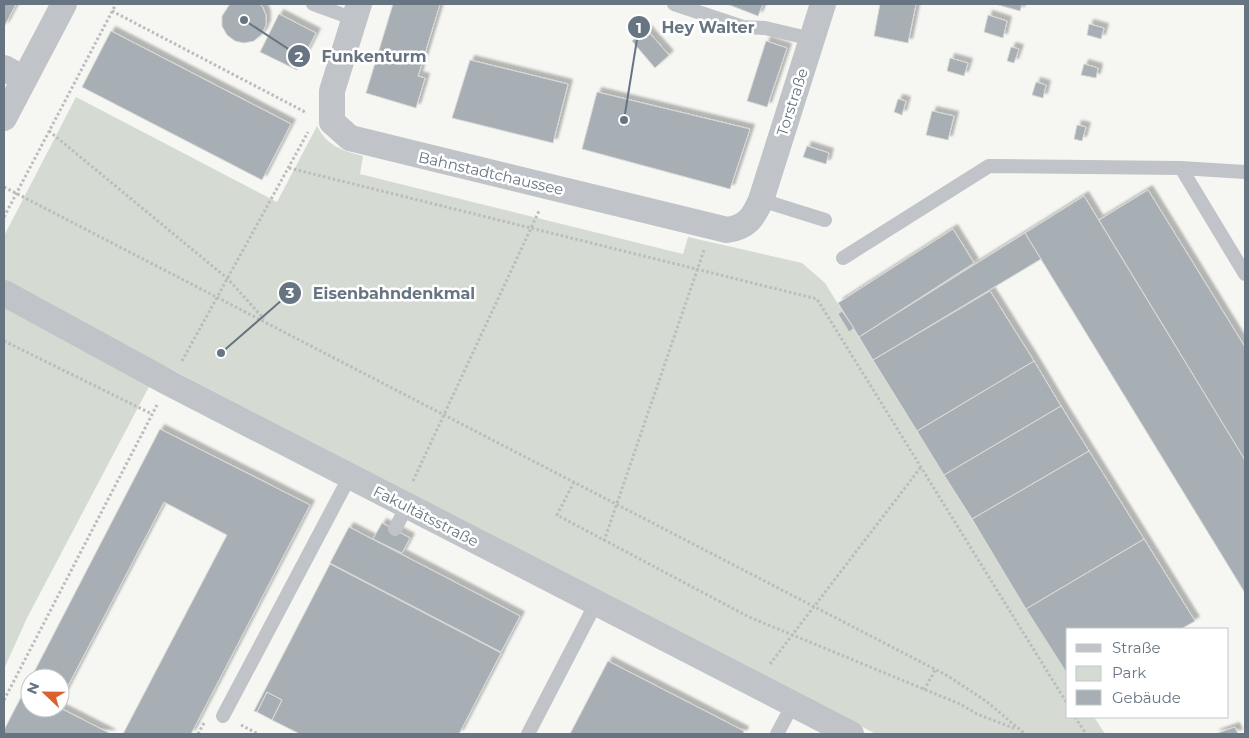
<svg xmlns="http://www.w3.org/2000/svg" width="1249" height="738" font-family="Montserrat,sans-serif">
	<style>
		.green { fill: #d5dbd3 }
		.building { fill: #a7aeb4; stroke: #d8d8d6; filter: url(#shadow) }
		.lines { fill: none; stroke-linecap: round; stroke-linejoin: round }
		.path { stroke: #babcbf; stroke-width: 3; stroke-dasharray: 2.5 2.5; stroke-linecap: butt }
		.lane { stroke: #c0c3c7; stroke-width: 14 }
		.street { stroke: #c0c3c7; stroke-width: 26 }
		.labels { text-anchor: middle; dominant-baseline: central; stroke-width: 5; stroke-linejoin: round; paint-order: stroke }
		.street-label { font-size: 15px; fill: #677583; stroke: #fff }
		.leader { fill: none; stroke: #677583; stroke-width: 2 }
		.callout-dot { fill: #677583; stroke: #fff; stroke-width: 2 }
		.mark-label { font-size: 15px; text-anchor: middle; font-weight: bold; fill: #fff }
		.callout-label { font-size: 16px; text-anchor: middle; font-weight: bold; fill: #677583; stroke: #fff; stroke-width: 5; stroke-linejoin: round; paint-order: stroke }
	</style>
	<defs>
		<filter id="shadow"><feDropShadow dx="4.5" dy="-4.5" stdDeviation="1" flood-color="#0004"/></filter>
	</defs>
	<rect width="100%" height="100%" fill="#f6f6f3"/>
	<!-- green -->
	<path class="green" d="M76,97L277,202L317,126C327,146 343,151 363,156L360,174L683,254L688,237L802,263L825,283L1068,675V717H1094L1105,734H876L161,364L27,618L4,669V236Z"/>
	<!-- building -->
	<path class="building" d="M4,4H16L4,27Z
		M230,4H259L262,6L266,15V25L262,34L254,41L244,43L235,41L227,35L222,26V16Z
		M393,4H440L418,76L425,78L416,108L366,93Z
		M727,4H763L758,16Z
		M880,4H916L908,43L874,36Z
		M995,4H1022L1020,11Z
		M279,14L316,33L297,70L260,52Z
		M988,15L1007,21L1003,38L984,32Z
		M1089,24L1104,28L1101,39L1087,35Z
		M646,29L669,55L655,68L632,41Z
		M111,31L291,124L262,180L82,87Z
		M766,41L787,48L767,107L747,101Z
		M1011,47L1019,49L1014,63L1007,61Z
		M950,58L968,63L964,76L947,71Z
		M470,60L568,84L553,143L452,118Z
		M1084,64L1098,68L1096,78L1081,75Z
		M1036,82L1046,85L1043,98L1032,95Z
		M597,92L750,129L730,189L582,149Z
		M898,99L906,101L902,115L894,112Z
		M932,111L954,116L948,140L926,135Z
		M1077,125L1086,127L1082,141L1074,139Z
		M807,146L829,153L826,164L803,157Z
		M1148,190L1245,347V460L1099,220Z
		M1084,196L1245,460V593L1025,233Z
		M953,229L974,263L859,337L838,303Z
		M1025,233L1041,259L873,360L859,337Z
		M990,291L1034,361L917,431L873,360Z
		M842,311L854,328L849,332L838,314Z
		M1034,361L1061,406L944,475L917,431Z
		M1061,406L1089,451L972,519L944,475Z
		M160,429L310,505L191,734H123L227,535L164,502L60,701V678H31Z
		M1089,451L1144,539L1026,609L972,519Z
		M382,523L410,538L402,553L373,539Z
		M349,527L520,616L501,652L330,563Z
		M1144,539L1195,621L1181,629H1068V675L1026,609Z
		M330,564L501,653L459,734H300L272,720L282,700L267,692L257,712L254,711Z
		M608,661L744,731L743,734H570Z
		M30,680V708H60L111,734H4V730Z
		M267,692L282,700L272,720L257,712Z
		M1235,727L1238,734H1215Z"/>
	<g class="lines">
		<!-- path -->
		<path class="path" d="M112,11L307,113
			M49,131L228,279L264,319
			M289,168L817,299L1068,705
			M4,187L948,676L986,701L1025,734
			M4,217L116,4
			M4,341L152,414
			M182,361L308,132
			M413,481L539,211
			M574,482L557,515L749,617L960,704L977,714L1016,729
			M604,541L704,250
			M770,664L921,467
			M924,690L935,670
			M4,700L157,405
			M1075,717L1086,734
			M241,725L258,734
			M198,734L205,721"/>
		<!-- lane -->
		<path class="lane" d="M313,4L354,19
			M674,4L743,27L765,28L812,39
			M1181,168L1245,274
			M761,200L825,220
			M843,258L989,166L1181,168L1245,172
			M395,529L407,506
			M223,716L350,476
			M528,734L596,603
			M777,734L793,704"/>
		<!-- street -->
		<path class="street" d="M359,4L332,91V122L350,138L727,230C747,227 753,218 761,200L823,4
			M4,68L24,79
			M4,118L64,4
			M4,293L169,383L851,734"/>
	</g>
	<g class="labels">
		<!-- street labels -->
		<g class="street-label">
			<text transform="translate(792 102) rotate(-72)">Torstraße</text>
			<text transform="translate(491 173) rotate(13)">Bahnstadtchaussee</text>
			<text transform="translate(426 516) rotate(27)">Fakultätsstraße</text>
		</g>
	</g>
	<!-- callouts -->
	<path class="leader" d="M624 120L639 27M244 20L299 56M221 353L290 293"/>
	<g class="callout-dot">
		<circle cx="624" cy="120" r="5"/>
		<circle cx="244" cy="20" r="5"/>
		<circle cx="221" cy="353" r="5"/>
		<circle cx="639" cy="27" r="12"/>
		<circle cx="299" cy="56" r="12"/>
		<circle cx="290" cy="293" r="12"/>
	</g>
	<g class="mark-label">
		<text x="639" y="33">1</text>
		<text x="299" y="62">2</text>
		<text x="290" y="298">3</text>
	</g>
	<g class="callout-label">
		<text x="708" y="33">Hey Walter</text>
		<text x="374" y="62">Funkenturm</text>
		<text x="394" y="299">Eisenbahndenkmal</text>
	</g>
	<!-- border -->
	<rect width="1249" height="738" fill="none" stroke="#677583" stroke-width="10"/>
	<!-- legend -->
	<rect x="1066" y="628" width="162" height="90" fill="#ffffff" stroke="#c2c8cd"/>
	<rect x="1076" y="644" width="25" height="8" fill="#c0c3c7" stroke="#c2c8cd"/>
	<text x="1112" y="653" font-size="15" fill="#677583">Straße</text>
	<rect x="1076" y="666" width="25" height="15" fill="#d5dbd3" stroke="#c2c8cd"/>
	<text x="1112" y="678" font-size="15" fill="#677583">Park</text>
	<rect x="1076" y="690" width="25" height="15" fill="#a7aeb4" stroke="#c2c8cd"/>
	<text x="1112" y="703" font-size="15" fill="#677583">Gebäude</text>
	<!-- north arrow -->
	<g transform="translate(45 693) rotate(292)"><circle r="24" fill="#ffffff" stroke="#c2c8cd"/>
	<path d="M0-4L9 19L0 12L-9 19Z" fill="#db612f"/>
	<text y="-8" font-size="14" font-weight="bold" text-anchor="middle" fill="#677583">N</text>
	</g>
</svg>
